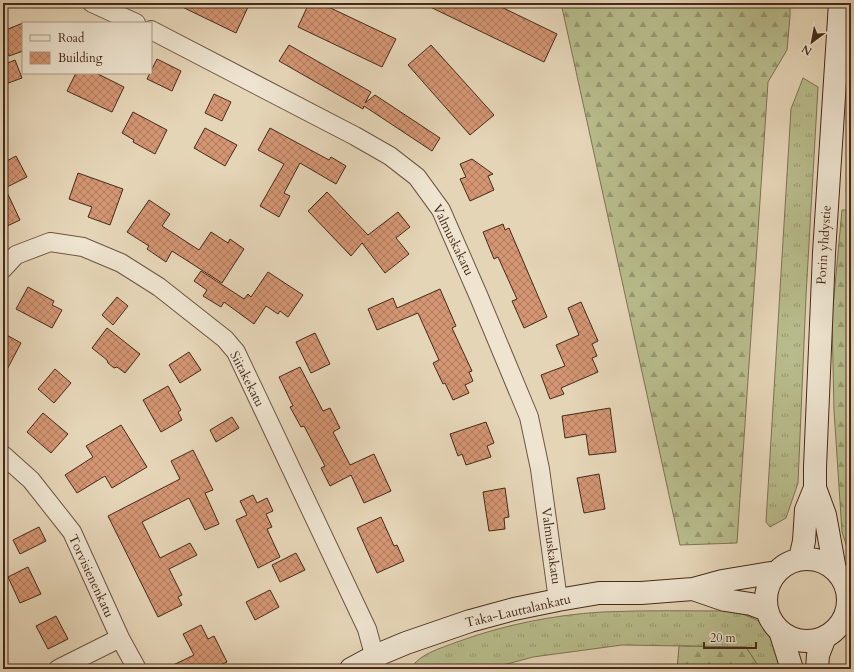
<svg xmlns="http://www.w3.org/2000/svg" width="854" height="672" font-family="Cardo,serif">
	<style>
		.grass { fill: url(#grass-tufts); stroke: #7f7352 }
		.forest { fill: url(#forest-firs); stroke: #7f7352 }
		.building { fill: url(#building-cross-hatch); stroke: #462a18 }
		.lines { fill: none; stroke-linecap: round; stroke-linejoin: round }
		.minor-casing { stroke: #6e5540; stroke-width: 20 }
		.secondary-casing { stroke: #462a18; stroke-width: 24 }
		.minor { stroke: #eee4d0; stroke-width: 18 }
		.secondary { stroke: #eee4d0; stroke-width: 22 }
		.labels { text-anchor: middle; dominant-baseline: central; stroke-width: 4; stroke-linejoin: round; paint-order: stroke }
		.street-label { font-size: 13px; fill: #462a18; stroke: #eee4d0 }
	</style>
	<defs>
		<pattern id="grass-tufts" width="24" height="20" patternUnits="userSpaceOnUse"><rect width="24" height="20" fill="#b8bc8c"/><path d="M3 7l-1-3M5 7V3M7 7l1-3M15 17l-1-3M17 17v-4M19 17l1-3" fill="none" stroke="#979971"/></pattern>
		<pattern id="forest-firs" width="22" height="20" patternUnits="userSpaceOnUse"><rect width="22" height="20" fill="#b8bc8c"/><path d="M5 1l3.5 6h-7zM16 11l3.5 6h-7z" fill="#979971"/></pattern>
		<pattern id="building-cross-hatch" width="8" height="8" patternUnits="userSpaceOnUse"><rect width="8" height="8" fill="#d39572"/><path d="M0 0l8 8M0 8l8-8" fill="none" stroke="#ad7a5d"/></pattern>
	</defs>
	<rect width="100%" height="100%" fill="#e5d5b7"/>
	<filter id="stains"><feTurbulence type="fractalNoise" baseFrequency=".005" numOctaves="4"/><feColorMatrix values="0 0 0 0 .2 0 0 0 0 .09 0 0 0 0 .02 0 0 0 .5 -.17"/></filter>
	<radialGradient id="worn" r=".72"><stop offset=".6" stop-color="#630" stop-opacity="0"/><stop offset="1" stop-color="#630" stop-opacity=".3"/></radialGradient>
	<!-- grass -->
	<path class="grass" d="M803,78L818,87L806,296L798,483L786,518L770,527L766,522L791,109Z
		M736,611L761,622L779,652L783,669H760L746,647L622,645L533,657L489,669H410C421,653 439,649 457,642C503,625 553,615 602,612C647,610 692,611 736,611Z"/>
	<!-- forest -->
	<path class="forest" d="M561,3H790V16L787,50L768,82L737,543L680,545Z
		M842,210H851V560L842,532L834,411L832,318Z
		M679,646L746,647L760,669H677Z"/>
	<!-- building -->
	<path class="building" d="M174,3H239L248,7L236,33Z
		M309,3H320L396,39L382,67L298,27Z
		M422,3H493L557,34L544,62Z
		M23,23V51L9,56L3,41V31Z
		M289,45L371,92L365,103L375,95L440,138L432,151L364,106L363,109L279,61Z
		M431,45L494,115L470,135L408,65Z
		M157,59L181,71L172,91L147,79Z
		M15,60L22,78L3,85V65Z
		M76,73H96L124,87L112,112L67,91Z
		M214,94L231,102L222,121L205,113Z
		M133,112L167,130L155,154L133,142L134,140L122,133Z
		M205,128L237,145L225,166L194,148Z
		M270,128L329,160L331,157L346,166L336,184L300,163L284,193L290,196L279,217L260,206L284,164L258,150Z
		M16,156L27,177L5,188L20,220L3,228V163Z
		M472,159L493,174L488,176L494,190L470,201L460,179L466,177L460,164Z
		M78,173L123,189L110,225L88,217L92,207L69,199Z
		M327,192L368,235L398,212L410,227L396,238L409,254L385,273L362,243L351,256L308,211Z
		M149,200L170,214L162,226L199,250L211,232L228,243L230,239L244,249L222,283L172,251L166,262L147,249L149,246L127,232Z
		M503,224L505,230L509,228L547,317L524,328L512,301L517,299L498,257L494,259L483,232Z
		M201,271L244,299L248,294L251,297L268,272L303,295L288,317L280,311L278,314L266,306L254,324L224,302L221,307L203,296L207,290L194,281Z
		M28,287L54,301L52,305L62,310L52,328L16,309Z
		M440,289L456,326L452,328L472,371L469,372L473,381L465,385L469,393L453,400L445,383L443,384L433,363L439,360L418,313L377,330L368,309L393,298L397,308Z
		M117,297L128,306L113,325L102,315Z
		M581,302L598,341L592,344L597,356L592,358L598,372L561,388L564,394L550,399L541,375L565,366L556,345L579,335L568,308Z
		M107,328L140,354L125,373L117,367L114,368L108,363L107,360L92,348Z
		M3,333L21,343L3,377Z
		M315,333L330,364L311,373L296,342Z
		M189,352L201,370L180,383L169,365Z
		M300,367L323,411L330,408L340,428L333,432L350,465L374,454L391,491L364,503L351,475L330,486L321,468L325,466L304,426L301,427L290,407L293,406L279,377Z
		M55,369L71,383L54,403L38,389Z
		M168,386L181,410L178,412L182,420L161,432L143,400Z
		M610,408L616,452L589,455L586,434L565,438L562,416Z
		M43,413L68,434L51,453L27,432Z
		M232,417L239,428L216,442L210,430Z
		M486,422L494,443L487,446L491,457L466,465L462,454L458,456L450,434Z
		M121,425L147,467L112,488L105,476L77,493L65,475L93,457L86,446Z
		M193,450L213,490L205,493L219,524L205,530L189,498L142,522L160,558L190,543L197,555L169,569L182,595L178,597L182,605L158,617L108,516L180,479L171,461Z
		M599,474L605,509L584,513L577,478Z
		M505,488L509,517L504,518L505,529L489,531L483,492Z
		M253,495L257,503L267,498L273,511L266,514L272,527L267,529L280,557L258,568L236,520L247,515L240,501Z
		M381,517L394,546L397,545L404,561L377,573L357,528Z
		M39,527L46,541L20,554L13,540Z
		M296,553L305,570L280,582L272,565Z
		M28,567L41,594L20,603L8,577Z
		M270,590L279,607L255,620L246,602Z
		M56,616L68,639L48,649L36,626Z
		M201,625L208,639L214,636L227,662L212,669H165L194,655L183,634Z"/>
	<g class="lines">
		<!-- minor casing -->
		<g class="minor-casing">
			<path id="minor" d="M92,3L136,23
				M151,30L355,136L390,156L417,177L441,210L479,297L529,417L540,469L558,600
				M3,269L16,255L50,242L83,247L121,263L159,287L225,339L236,352L367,629L378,669
				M3,455L31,480L72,532L120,638L137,669
				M58,669L120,638"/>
		</g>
		<!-- secondary casing -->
		<g class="secondary-casing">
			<path id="secondary" d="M800,559L804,541L806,510L815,488
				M766 600a41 41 0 1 1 82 0a41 41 0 1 1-82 0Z
				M835,570L825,515L815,488V467L824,253L840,3
				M693,589L725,600L751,604L767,610
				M780,631L792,669
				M351,669L375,656L406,643L470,621L514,609L558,600L599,593H641L693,589L722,581L777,572
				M817,669L818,655L825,637"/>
		</g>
		<!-- minor -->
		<use href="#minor" class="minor"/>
		<!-- secondary -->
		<use href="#secondary" class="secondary"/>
	</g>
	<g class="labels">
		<!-- street labels -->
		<g class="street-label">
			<text transform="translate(453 240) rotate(64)">Valmuskakatu</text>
			<text transform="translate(824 245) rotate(-86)">Porin yhdystie</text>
			<text transform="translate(247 379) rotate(63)">Siitakekatu</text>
			<text transform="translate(551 546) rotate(82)">Valmuskakatu</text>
			<text transform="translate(91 576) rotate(65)">Torvisienenkatu</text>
			<text transform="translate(518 611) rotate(-13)">Taka-Lauttalankatu</text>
		</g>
	</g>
	<!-- margin -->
	<rect width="854" height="672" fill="none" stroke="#e5d5b7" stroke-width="16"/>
	<rect x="4" y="4" width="846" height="664" fill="none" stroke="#462a18" stroke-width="2"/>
	<rect x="8" y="8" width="838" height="656" fill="none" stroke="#462a18"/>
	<!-- legend -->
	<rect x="22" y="22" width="130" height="52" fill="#eee4d0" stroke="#ab9a86"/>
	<rect x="30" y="35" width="20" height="6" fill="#eee4d0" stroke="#ab9a86"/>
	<text x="58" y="42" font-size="12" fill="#462a18">Road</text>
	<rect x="30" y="52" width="20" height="12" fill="url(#building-cross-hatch)" stroke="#ab9a86"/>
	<text x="58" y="62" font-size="12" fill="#462a18">Building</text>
	<!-- north arrow -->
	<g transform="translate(812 42) rotate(212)" stroke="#eee4d0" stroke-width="3" paint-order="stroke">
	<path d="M0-3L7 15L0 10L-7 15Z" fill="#462a18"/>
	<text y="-6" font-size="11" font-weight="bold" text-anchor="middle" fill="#462a18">N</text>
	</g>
	<!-- scale -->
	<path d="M704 642v6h52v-6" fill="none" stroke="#462a18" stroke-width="2"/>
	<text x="710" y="642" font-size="12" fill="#462a18" stroke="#eee4d0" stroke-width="3" paint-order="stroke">20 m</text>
	<rect width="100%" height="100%" filter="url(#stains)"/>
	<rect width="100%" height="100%" fill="url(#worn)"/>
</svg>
